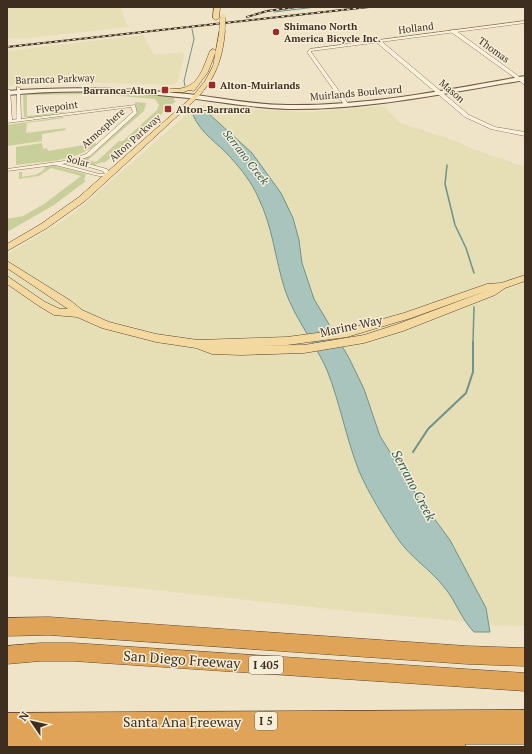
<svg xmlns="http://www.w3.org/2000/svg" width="532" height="754" font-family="'PT Serif',serif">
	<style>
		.farmland { fill: #e6deb5 }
		.green { fill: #c9cf9b }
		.water { fill: #a9c4bc; stroke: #6f938a }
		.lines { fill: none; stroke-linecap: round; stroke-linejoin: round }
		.stream-far2 { stroke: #6f938a; stroke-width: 1 }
		.stream-far1 { stroke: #6f938a; stroke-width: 1.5 }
		.stream { stroke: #6f938a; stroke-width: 2 }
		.minor-casing { stroke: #8d765c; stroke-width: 1 }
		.tertiary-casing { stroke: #8d765c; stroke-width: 1 }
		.secondary-casing { stroke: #6f573f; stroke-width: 2 }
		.primary-casing { stroke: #5b4430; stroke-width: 1 }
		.motorway-casing { stroke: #5b4430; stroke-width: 1 }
		.minor { fill: #faf1dc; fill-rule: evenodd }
		.tertiary { fill: #faf1dc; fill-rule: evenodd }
		.secondary { fill: #faf1dc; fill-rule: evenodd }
		.primary { fill: #f3d9a0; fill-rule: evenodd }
		.motorway { fill: #e0a458; fill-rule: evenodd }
		.rail-casing { stroke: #3d2e20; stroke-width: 2 }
		.rail { stroke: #f7eed8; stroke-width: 1; stroke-dasharray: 3; stroke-linecap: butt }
		.primary-bridge-casing { stroke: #5b4430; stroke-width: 6; stroke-linecap: butt }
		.primary-bridge { stroke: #f3d9a0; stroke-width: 5.5 }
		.poi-dot { fill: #9e2a2b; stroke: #f7eed8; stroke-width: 1.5 }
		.labels { text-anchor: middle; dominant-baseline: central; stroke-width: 3; stroke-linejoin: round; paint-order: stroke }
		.far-poi-label { font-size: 10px; font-weight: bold; fill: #3d2e20; stroke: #f7eed8; text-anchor: start }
		.far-street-label { font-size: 10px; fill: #3d2e20; stroke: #f7eed8 }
		.far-water-label { font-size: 11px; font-style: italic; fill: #2f5d5a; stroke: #f7eed8 }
		.shield { fill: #f7eed8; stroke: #756857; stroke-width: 1 }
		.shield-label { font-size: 11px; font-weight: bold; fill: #3d2e20 }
		.street-label { font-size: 12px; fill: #3d2e20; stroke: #f7eed8 }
		.water-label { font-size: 13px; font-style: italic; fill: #2f5d5a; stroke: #f7eed8 }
		.near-street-label { font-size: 14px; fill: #3d2e20; stroke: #f7eed8 }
	</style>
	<rect width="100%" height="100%" fill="#f0e4c8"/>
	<!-- farmland -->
	<path class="farmland" d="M7,7H120L128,27L29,38H7Z
		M143,35L154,55L183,52L184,56L177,83L170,85L82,82L7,86V51Z
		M204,105L260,110L310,112L383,106L400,123L456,141L470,148L525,167V626L489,625L440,619L358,612L147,589L7,576V254L66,219L87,202L195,107Z"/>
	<!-- green -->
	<path class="green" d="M96,90L174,97V101H176L129,143L104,163L102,162L94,165L80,160L93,153L136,113L135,102L146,103L144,111L88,160L96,162L119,141H123L157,110L159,105L155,99L96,94L27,95V116L65,112L60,114L27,118V117H24L23,95L31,92Z
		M62,117L65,118L27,123L26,133L65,128L66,130L42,134V141L7,146V125Z
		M42,143L43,149L47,148L48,151L96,143V145C70,163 45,161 16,165V147Z
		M51,165L86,174L84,180L86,181L54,205L7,232V219L23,216L44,204L81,176L51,168L39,176L19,179V172H22V177C32,175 41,176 46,166Z"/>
	<!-- water -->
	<path class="water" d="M201,110L208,113L252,153L281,193L293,218L299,240L302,263L314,299L349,358L364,389L380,436L416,494L450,540L486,608L490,632H474C461,619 456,601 444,587C431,570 410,557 398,539C384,518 369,494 359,471C346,438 340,403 327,370C315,343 295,319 285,290C275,259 273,227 258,197C252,183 241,169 231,158C218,143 201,134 193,115L195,112Z"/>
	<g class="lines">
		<!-- stream-far2 -->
		<path class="stream-far2" d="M274,12L316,7
			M185,86L184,81L194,39L192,29"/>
		<!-- stream-far1 -->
		<path class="stream-far1" d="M447,165L445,184L455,225L466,248L474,273
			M473,343L474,307"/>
		<!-- stream -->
		<path class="stream" d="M413,452L428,429L466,393L473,372V342
			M406,481L409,471"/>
		<!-- minor casing -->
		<g class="minor-casing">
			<path id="minor" d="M525,21V23L311,51V52L349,105L347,106H345L307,52L310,49Z
				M17,87L20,88L21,119L135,105L137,113L90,156L77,161L107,169L111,175V176H99L55,165L7,171V169L71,160L86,154L133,112L131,107L7,123V89L10,90L12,120L17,119ZM72,162L103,171L105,174H99L62,164Z"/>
		</g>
		<!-- tertiary casing -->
		<g class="tertiary-casing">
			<path id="tertiary" d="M451,30H455L525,81V85L451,32Z
				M376,40H380L469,115L495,127L525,132V136L491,129L465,117L376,42Z"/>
		</g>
		<!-- secondary casing -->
		<g class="secondary-casing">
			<path id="secondary" d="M525,76V80C446,93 368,110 288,109C254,108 222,102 188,98C128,91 68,89 7,95V91C68,86 128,88 188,94C222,98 254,105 288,105C368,106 446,90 525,76Z"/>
		</g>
		<!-- primary casing -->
		<g class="primary-casing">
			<path id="primary" d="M214,7H220L219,18L216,20L213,18Z
				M220,29L225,30C223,57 216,78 197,98L85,201L47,228L7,251V244L41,224L79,197L193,96L205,81L213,66Z
				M213,49L216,51L208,72L194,91L189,90L184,92H161V90C168,88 176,90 183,88C200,84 204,65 210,51Z
				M7,261L71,301L82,310L109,322L156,334L198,340L287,337L347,329L404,313L487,284L501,283L525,275V281L505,288L495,295L403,331L364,343L304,353L241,355L212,354L196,348L156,342L102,328L77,317L54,315L39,306L7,284V276L45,302L60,309H68L7,268ZM489,290L395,325L364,335L304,345L220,346L287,345L347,337L411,318Z"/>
		</g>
		<!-- motorway casing -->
		<g class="motorway-casing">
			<path id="motorway" d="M49,617L467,646L525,648V666L467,664L49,635L7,636V618Z
				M40,643H73L525,673V691L73,661H40L7,664V646Z
				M525,710V744H465L466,747H7V713Z"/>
		</g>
		<!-- minor -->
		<use href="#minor" class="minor"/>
		<!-- tertiary -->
		<use href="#tertiary" class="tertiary"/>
		<!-- secondary -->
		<use href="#secondary" class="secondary"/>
		<!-- primary -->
		<use href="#primary" class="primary"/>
		<!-- motorway -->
		<use href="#motorway" class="motorway"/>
		<!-- rail casing -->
		<g class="rail-casing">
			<path id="rail" d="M247,17L267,11L296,7
				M7,47L369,7"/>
		</g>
		<!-- rail -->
		<use href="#rail" class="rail"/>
		<!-- primary-bridge casing -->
		<g class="primary-bridge-casing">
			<path id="primary-bridge" d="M222,30L223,17"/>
		</g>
		<!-- primary-bridge -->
		<use href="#primary-bridge" class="primary-bridge"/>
	</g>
	<!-- markers -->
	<g class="poi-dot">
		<circle cx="276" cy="32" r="4"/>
		<rect x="208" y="81" width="8" height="8" rx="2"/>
		<rect x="161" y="86" width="8" height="8" rx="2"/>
		<rect x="164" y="105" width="8" height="8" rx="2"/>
	</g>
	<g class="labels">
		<!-- far-poi labels -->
		<g class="far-poi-label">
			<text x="284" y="26">Shimano North<tspan x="284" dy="12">America Bicycle Inc.</tspan></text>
			<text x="220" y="85">Alton-Muirlands</text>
			<text x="157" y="90" text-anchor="end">Barranca-Alton</text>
			<text x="176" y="109">Alton-Barranca</text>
		</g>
		<!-- far-street labels -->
		<g class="far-street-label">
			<text transform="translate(416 28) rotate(-7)">Holland</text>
			<text transform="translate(494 50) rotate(36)">Thomas</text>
			<text transform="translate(55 79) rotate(-2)">Barranca Parkway</text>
			<text transform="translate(452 91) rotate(41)">Mason</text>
			<text transform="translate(356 93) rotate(-5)">Muirlands Boulevard</text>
			<text transform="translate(57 107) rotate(-7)">Fivepoint</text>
			<text transform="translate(103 128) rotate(-42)">Atmosphere</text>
			<text transform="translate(135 138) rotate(-42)">Alton Parkway</text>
			<text transform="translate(78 161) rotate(15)">Solar</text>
		</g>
		<!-- far-water labels -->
		<g class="far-water-label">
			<text transform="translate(246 157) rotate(52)">Serrano Creek</text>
		</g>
		<!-- shield labels -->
		<g class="shield">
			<rect x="249" y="656" width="34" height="18" rx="3"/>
			<rect x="255" y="712" width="22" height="18" rx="3"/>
		</g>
		<g class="shield-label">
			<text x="266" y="665">I 405</text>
			<text x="266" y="721">I 5</text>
		</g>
		<!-- street labels -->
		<g class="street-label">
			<text transform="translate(351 326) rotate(-12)">Marine Way</text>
		</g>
		<!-- water labels -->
		<g class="water-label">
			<text transform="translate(414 485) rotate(62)">Serrano Creek</text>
		</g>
		<!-- near-street labels -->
		<g class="near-street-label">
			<text transform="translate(182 659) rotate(4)">San Diego Freeway</text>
			<text x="182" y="721">Santa Ana Freeway</text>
		</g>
	</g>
	<!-- border -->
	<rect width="532" height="754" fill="none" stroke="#3d2e20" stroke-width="16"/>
	<!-- north arrow -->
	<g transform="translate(32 722) rotate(304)" stroke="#f7eed8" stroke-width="3" paint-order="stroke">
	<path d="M0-3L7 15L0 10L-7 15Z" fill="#3d2e20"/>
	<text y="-6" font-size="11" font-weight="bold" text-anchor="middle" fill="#3d2e20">N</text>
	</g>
</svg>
